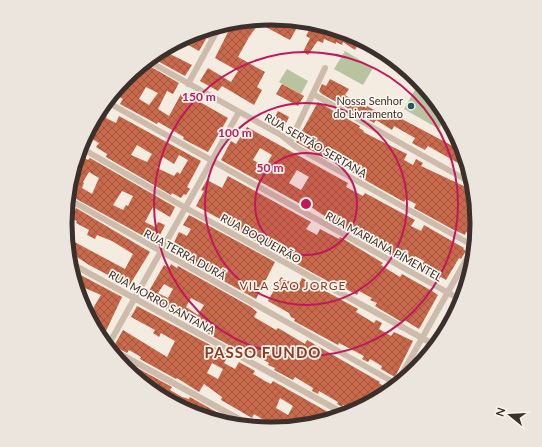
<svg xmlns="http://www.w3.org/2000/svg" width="542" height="447" font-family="Lato,sans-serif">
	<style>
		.green { fill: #b8c4a0 }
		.building { fill: url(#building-cross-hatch); fill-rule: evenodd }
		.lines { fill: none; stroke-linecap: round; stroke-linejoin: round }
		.minor { stroke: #cdbbac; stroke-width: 6 }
		.ring { fill: none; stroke: #c2185b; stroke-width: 2 }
		.poi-dot { fill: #1f5a5e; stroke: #fbf5ee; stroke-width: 1.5 }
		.labels { text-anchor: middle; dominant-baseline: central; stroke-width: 3.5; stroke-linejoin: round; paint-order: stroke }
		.poi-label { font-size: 11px; fill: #3b302b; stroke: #fbf5ee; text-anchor: end }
		.street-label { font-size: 11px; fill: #3b302b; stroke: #fbf5ee }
		.neighbourhood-label { font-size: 12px; letter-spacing: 1px; fill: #8c3b22; stroke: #fbf5ee }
		.district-label { font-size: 15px; font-weight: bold; letter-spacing: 1px; fill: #8c3b22; stroke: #fbf5ee }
		.rim { fill: none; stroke: #3b302b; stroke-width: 5 }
		.centre { fill: #c2185b; stroke: #fbf5ee; stroke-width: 2 }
		.ring-label { font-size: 12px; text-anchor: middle; font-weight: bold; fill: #c2185b; stroke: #fbf5ee; stroke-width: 3.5; stroke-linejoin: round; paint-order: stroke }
	</style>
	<defs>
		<pattern id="building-cross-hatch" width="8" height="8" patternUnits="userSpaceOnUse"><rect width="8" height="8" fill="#c8694b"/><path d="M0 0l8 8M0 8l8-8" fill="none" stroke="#a4573f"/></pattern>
	</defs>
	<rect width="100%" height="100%" fill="#f4ebe1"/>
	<!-- green -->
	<path class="green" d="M345,51L373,68L363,85L334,69Z
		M287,69L308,81L301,94L279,82Z
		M417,86L425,91L444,120L439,129L404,109Z"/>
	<!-- building -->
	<path class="building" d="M271,18L299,24L290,40L262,25L260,28L257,26L249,37L238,57L265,72L257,87L262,90L254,105L222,86L218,91L200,81L208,68L231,82L238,71L215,58L231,26Z
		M311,26L346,33L360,41L355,50L343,42L342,45L336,42V44L324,39L323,43L318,41L316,43L308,55L303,52L310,38L306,36Z
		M198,33L206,39L199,51L181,41L193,34Z
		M166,52L192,65L185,76L154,59Z
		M146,64L179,83L173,94L167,91L158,109L169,116L181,94L200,102L228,118L208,152L183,139L184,137L158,122L157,124L120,104L123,99L115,94L126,78ZM146,87L158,93L149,105L139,99Z
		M330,79L349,89L345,95L366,108L367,106L383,115L384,112L398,120L400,118L462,151L465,167L428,146L425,150L412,143L415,138L394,126L392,130L376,120L374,123L322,94L319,91L322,84L326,86Z
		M282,84L304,96L298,106L276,94Z
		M318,102L360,126L359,128L364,131L363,132L407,154L404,160L413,165L416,159L423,163L421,166L470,189L475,215L470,225L475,229L472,235L466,232L465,235L452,229L414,208L416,204L406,199L404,202L358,176L349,170L351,167L348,165L349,163L339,158L338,160L329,155L327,159L296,142Z
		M278,111L289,117L285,125L274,119Z
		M102,113L107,116L106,118L116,123L119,116L201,161L187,187L190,189L186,195L184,194L181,198L172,193L171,195L106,157L107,154L96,147L99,143L87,136ZM137,145L152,154L147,162L131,155ZM179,155L188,160L180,174L177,172L174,176L157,168L163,157L174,164Z
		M247,127L348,183L346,187L363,196L365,193L415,220L411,226L421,231L424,225L464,248L463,249L466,251L461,259L459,258L446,280L439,276L438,278L435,277L434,278L422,272L425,267L422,266L424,261L415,256L410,265L344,229L308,205L304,206L221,160L231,141L236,144ZM260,148L272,155L265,167L253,160ZM297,170L309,177L301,190L289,183Z
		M79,155L88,160L90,158L175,207L170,217L153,207L145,222L155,227L158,222L165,225L156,243L71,196L73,185L80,172L76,169ZM89,172L99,178L92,194L82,188L84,183L83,182ZM122,191L133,196L128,206L126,205L123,210L113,205Z
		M228,176L311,222L306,229L317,235L320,229L339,239L340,237L383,263L381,265L387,269L400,277L402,274L432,291L438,295L419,329L406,321H400L375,306L377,303L370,300L372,298L359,291L357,295L332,281L331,283L232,228L233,226L196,206L204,191L201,190L207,180L222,188Z
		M76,208L150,252L129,286L89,265L71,253L69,239L125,269L133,254L112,241L97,235L95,239L87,235L89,230L76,223L77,221L71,218Z
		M189,215L275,262L256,299L170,251L179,232L187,236L191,229L183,225Z
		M171,264L177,268L178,266L251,307L257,312L254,317L276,330L278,328L305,344L307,340L380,382L379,383L385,387L383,391L354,411L343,405L342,407L337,404L338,402L319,391L318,394L312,391L313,388L295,377L293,380L274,370L275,368L268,365L269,363L246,350L237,346L236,349L205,332L206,330L145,298L164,265L169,268ZM164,284L173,289L168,298L158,293ZM191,298L204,305L198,315L186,307Z
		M75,272L122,297L105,333L100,330L83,304L92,310L101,295L78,285Z
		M281,277L298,286L302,278L358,309L356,312L374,323L376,320L382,323L379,329L391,336L394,332L413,341L395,377L381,369L382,366L370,359L368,362L362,359L364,356L339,343L338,345L294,321L295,319L291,317L289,313L268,301Z
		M137,306L229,355L224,363L235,369L239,362L255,371L253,374L265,381L271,384L273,381L335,416L273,428L266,424L267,422L254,414L252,418L221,400L222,397L204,384L199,392L177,378L176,379L140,359L141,357L129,350L127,353L114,346L123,330L167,357L175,341L161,333L159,337L153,333L155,330L131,317ZM212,363L223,369L218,379L207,373ZM280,398L293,406L288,415L276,408Z
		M119,358L172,387L170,390L182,397L189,399L190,397L234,422L192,413L193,410L184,405L183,407L126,369Z"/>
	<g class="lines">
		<!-- minor -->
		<path class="minor" d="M202,32L213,38
			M150,62L281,135L296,147L472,245
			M188,84L218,29
			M313,94L468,181
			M109,103L461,300
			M290,142L325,68
			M81,148L184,207L433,344
			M70,200L395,383
			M74,265L345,414
			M109,344L239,112
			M113,350L250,425
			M398,381L471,251"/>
	</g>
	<!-- distance rings -->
	<circle cx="306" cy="204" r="51" fill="#c2185b" fill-opacity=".12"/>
	<g class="ring">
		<circle cx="306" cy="204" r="51"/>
		<circle cx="306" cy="204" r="101"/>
		<circle cx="306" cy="204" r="152"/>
	</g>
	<!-- markers -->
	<circle class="poi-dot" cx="411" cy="106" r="4"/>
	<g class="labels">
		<!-- poi labels -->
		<g class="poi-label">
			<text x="403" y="100">Nossa Senhor<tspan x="403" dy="13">do Livramento</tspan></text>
		</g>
		<!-- street labels -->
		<g class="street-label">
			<text transform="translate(316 145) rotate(30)">RUA SERTÃO SERTANA</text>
			<text transform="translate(261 238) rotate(29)">RUA BOQUEIRÃO</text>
			<text transform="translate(384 246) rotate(29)">RUA MARIANA PÍMENTEL</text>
			<text transform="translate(185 254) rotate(29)">RUA TERRA DURÃ</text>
			<text transform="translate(162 302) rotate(29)">RUA MORRO SANTANA</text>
		</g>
		<!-- neighbourhood labels -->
		<g class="neighbourhood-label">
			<text x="293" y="285">VILA SÃO JORGE</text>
		</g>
		<!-- district labels -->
		<g class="district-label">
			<text x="263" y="352">PASSO FUNDO</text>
		</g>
	</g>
	<!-- crop -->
	<path d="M0 0H542V447H0ZM270 25H272A198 198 0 0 1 470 223V224A198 198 0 0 1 272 422H270A198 198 0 0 1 72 224V223A198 198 0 0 1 270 25Z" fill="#ece5de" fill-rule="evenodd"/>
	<path class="rim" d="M270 25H272A198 198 0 0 1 470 223V224A198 198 0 0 1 272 422H270A198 198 0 0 1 72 224V223A198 198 0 0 1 270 25Z"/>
	<circle cx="306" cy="204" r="6" class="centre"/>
	<g class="ring-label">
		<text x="199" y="101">150 m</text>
		<text x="235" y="137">100 m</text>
		<text x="270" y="172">50 m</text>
	</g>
	<!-- north arrow -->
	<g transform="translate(510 415) rotate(288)" stroke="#fbf5ee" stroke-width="3" paint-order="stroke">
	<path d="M0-3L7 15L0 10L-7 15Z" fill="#3b302b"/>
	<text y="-6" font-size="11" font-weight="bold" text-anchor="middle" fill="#3b302b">N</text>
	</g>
</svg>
